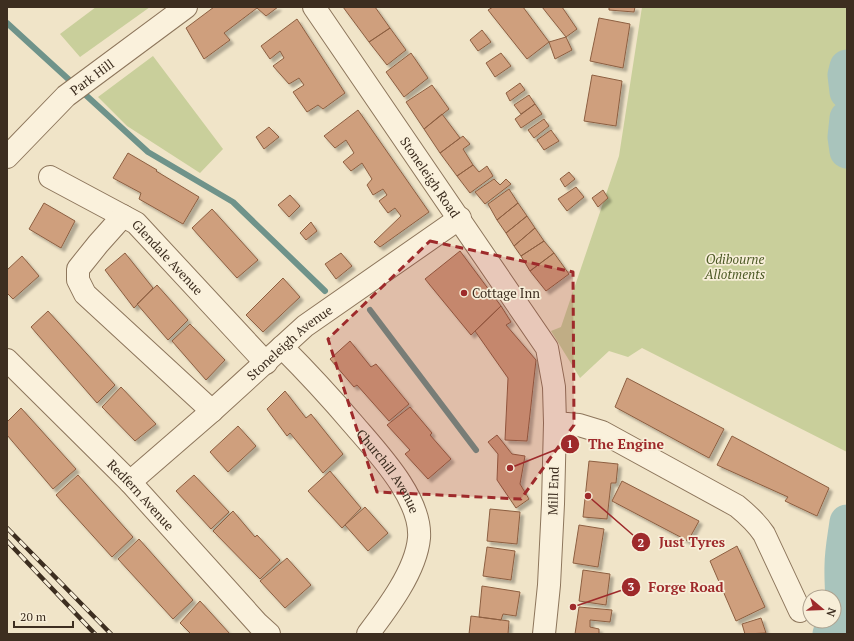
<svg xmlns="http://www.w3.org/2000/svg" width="854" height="641" font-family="'PT Serif',serif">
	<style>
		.green { fill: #c9cf9b }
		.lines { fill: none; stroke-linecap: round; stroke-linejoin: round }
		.stream { stroke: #6f938a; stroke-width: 6 }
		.river { stroke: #a9c4bc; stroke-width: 35 }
		.building { fill: #cf9f7d; stroke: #8d5f41; filter: url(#shadow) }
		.minor-casing { stroke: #8d765c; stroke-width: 24 }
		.minor { stroke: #faf1dc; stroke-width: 22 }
		.rail-casing { stroke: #3d2e20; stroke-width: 4.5 }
		.rail { stroke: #f7eed8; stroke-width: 3; stroke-dasharray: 9; stroke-linecap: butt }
		.marked { fill: #9e2a2b; fill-opacity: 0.2; stroke: #9e2a2b; stroke-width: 3; stroke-dasharray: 8 5; stroke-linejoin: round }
		.poi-dot { fill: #9e2a2b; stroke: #f7eed8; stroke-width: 1.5 }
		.labels { text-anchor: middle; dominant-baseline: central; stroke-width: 3.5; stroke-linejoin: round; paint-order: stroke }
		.street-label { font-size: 13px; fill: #3d2e20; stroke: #f7eed8 }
		.park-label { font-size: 13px; font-style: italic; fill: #4d5a26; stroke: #f7eed8 }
		.poi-label { font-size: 13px; fill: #3d2e20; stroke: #f7eed8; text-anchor: start }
		.leader { fill: none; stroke: #9e2a2b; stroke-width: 1.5 }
		.callout-dot { fill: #9e2a2b; stroke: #f7eed8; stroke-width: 1.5 }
		.mark-label { font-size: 12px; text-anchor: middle; font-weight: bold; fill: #fff }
		.callout-label { font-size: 14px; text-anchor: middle; font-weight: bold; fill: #9e2a2b; stroke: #f7eed8; stroke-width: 3.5; stroke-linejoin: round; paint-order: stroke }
	</style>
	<defs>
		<filter id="shadow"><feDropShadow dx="3.5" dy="3.5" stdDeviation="1" flood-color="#0004"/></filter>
	</defs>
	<rect width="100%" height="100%" fill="#f0e4c8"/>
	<!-- green -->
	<path class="green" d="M96,7H150L80,57L60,34Z
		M642,7H847V452L642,348L628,357L609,351L580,378L551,331L561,327L619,156Z
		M153,56L223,149L200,173L127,126L98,97Z"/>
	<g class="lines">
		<!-- stream -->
		<path class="stream" d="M7,23L148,152L233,202L325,291
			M370,310L476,450"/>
		<!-- river -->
		<path class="river" d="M847,67L845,75L847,92
			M847,118L845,137L847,151
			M830,634C848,609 841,594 842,566C842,551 845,537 847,522"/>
	</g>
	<!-- building -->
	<path class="building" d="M214,7H278L266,16L257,8L224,33L230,40L204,59L186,28Z
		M343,7H375L390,28L369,42Z
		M493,7H523L549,42L527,59L488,10Z
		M542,7H562L577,29L566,37Z
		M609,7H635L634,12L609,10Z
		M599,18L630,24L623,68L590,61Z
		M297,19L345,93L323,109L318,105L307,112L293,92L304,85L299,78L289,84L273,66L284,58L280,51L270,59L261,46Z
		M390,28L406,50L387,65L369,42Z
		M482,30L491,42L478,51L470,40Z
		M566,37L572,50L555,59L549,42Z
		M411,53L428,78L404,97L386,72Z
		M501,53L511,66L495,77L486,63Z
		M592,75L622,81L616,126L584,121Z
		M520,83L525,90L510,101L506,93Z
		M432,85L449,109L424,129L406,102Z
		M529,95L535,104L521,114L514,105Z
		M535,104L542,114L521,128L515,119Z
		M358,110L429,212L380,247L374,242L401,216L395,208L388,213L379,201L387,195L383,189L373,195L367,185L372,179L362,163L351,171L343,162L354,153L346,140L335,148L324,136Z
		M442,114L460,138L440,153L424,129Z
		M544,119L549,126L534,138L528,130Z
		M269,127L279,137L264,149L256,137Z
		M551,130L559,141L544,150L537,140Z
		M463,136L470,144L463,149L473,165L457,176L440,153Z
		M128,153L157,170L156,171L199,197L183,224L139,199L141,193L113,178Z
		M473,165L479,172L487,166L493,176L470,193L457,176Z
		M569,172L575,179L565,187L560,179Z
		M494,179L500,185L506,179L511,184L485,204L475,192Z
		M576,187L584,197L567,211L558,199Z
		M509,189L518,203L497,220L488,204Z
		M603,190L608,198L598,207L592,198Z
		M290,195L300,206L289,217L278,205Z
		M44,203L75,221L61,248L29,229Z
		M518,203L527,216L506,233L497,220Z
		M212,209L258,260L237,278L192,228Z
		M527,216L535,228L514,246L506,233Z
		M311,222L317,231L306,240L300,233Z
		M535,228L544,241L521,256L514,246Z
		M544,241L554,253L530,271L521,256Z
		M460,251L501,306L471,335L425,279Z
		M125,253L153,288L134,308L105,270Z
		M341,253L352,266L336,279L325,264Z
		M554,253L569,274L546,291L530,271Z
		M22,256L39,276L13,299L7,293V270Z
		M283,278L300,297L263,332L246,315Z
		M157,285L188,320L168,340L137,304Z
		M501,306L511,322L506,325L536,360L527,441L505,440L508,378L475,331Z
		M48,311L115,385L97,403L31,327Z
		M190,324L225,360L206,380L172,341Z
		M350,341L371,367L376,364L409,404L389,421L357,385L354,387L330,359Z
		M627,378L724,429L709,458L615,407Z
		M121,387L156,424L135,441L102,407Z
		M285,391L306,418L311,414L343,454L323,473L290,433L287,436L267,409Z
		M410,407L432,433L430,435L451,459L428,479L405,454L410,450L387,425Z
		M21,408L76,469L53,489L7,435V422Z
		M238,426L256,446L228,472L210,452Z
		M497,435L512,454L525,456L520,484L529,499L516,508L497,480L498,454L488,442Z
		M732,436L829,488L817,516L785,501L788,497L717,465Z
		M589,461L618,464L616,483H611L607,519L583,517Z
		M330,471L361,508L342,528L308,491Z
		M78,475L133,537L112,557L56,495Z
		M194,475L229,512L211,529L176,491Z
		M622,481L699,521L688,541L612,501Z
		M365,507L388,533L368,551L345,525Z
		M490,509L520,512L517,544L487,541Z
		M233,511L255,537L257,535L280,560L260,579L213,531Z
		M579,525L604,529L598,567L573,563Z
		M139,539L193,600L173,619L118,559Z
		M737,546L765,607L736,621L710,561Z
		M487,547L515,551L511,580L483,576Z
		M287,558L311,585L285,608L260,581Z
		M583,570L610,574L606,605L579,601Z
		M482,586L520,592L516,616L503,614L501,620L479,617Z
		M200,601L230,634H191L180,623Z
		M579,607L612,610L610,622L590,620V627L599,629V634H575Z
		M471,616L509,621L508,634H469Z
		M761,618L766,633L745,634L742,624Z"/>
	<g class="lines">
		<!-- minor casing -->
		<g class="minor-casing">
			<g id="minor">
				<path id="s1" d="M314,7L547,348L554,387L555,423L553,504L549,585L544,634"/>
				<path id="s2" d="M7,157L66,96L186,7"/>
				<path id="s3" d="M50,177L136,223L266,363"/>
				<path d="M123,216L98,244L78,269V280L85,294L212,411"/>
				<path id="s4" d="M282,347C307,372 331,398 354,425C378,453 422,499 419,538C416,571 387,609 368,634"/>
				<path id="s5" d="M7,360L130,482L258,624L269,634"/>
				<path d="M555,423L579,425L602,432L737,506C748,515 756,522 764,534L800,611"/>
				<path id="s6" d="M130,482L212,411L305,326L460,218"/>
			</g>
		</g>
		<!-- minor -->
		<use href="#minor" class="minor"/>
		<!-- rail casing -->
		<g class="rail-casing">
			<path id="rail" d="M7,528L111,634
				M7,541L95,634"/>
		</g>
		<!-- rail -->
		<use href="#rail" class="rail"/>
	</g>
	<!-- marked area -->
	<path class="marked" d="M430,241L573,272L574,425L521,499L377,492L328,339Z"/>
	<!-- markers -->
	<circle class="poi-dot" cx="464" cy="293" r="4"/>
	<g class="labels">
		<!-- street labels -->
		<g class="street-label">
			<text stroke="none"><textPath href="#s2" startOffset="117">Park Hill</textPath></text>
			<text stroke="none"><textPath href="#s1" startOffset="206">Stoneleigh Road</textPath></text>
			<text stroke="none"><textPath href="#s3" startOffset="144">Glendale Avenue</textPath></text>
			<text stroke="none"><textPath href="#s6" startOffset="212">Stoneleigh Avenue</textPath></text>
			<text stroke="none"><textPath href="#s4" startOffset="164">Churchill Avenue</textPath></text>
			<text transform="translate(553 491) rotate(-88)">Mill End</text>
			<text stroke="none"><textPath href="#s5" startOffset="190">Redfern Avenue</textPath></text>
		</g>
		<!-- park labels -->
		<g class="park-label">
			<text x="735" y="259">Odibourne<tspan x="735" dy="15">Allotments</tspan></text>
		</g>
		<!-- poi labels -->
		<g class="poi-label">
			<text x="472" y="293">Cottage Inn</text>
		</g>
	</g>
	<!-- callouts -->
	<path class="leader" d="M510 468L570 444M588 496L641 542M573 607L631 587"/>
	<g class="callout-dot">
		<circle cx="510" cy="468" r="4"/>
		<circle cx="588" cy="496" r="4"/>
		<circle cx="573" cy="607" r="4"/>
		<circle cx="570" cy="444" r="10"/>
		<circle cx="641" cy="542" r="10"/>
		<circle cx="631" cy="587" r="10"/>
	</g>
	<g class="mark-label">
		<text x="570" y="448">1</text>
		<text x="641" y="547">2</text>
		<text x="631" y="591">3</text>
	</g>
	<g class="callout-label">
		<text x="626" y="449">The Engine</text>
		<text x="692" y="547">Just Tyres</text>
		<text x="686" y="592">Forge Road</text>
	</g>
	<!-- border -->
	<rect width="854" height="641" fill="none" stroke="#3d2e20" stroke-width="16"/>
	<!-- north arrow -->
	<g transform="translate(822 609) rotate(109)"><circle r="19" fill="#f7eed8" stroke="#ada18e"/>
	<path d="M0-3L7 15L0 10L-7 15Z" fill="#9e2a2b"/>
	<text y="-6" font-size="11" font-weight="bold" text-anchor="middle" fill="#3d2e20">N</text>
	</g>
	<!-- scale -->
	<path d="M14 621v6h59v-6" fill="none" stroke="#3d2e20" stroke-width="2"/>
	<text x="20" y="621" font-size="12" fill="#3d2e20" stroke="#f7eed8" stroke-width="3" paint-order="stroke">20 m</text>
</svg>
